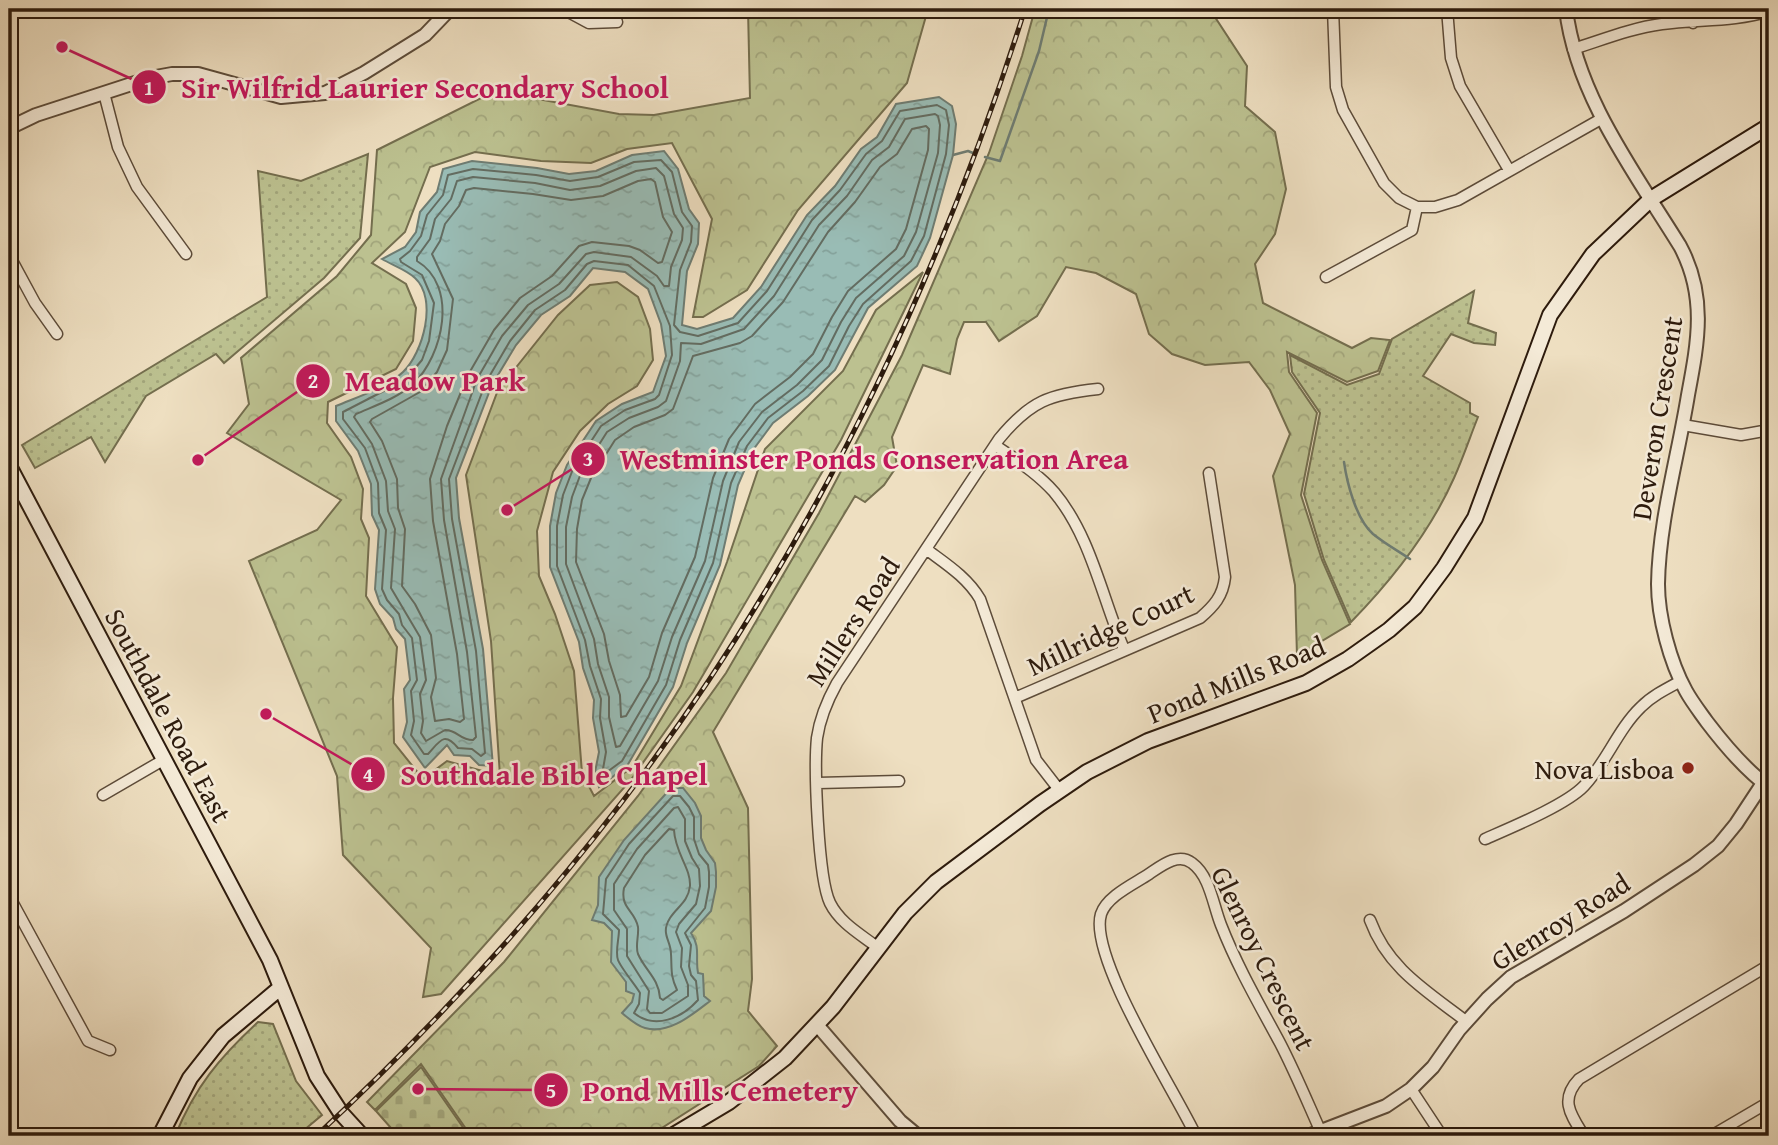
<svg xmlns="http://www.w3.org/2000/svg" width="1778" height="1145" font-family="'Gentium Book Plus',serif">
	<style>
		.grass { fill: url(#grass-dots); stroke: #746e4e; stroke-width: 2 }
		.forest { fill: url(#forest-crowns); stroke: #746e4e; stroke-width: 2 }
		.cemetery { fill: url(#cemetery-stones); stroke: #746e4e; stroke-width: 2 }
		.water { fill: url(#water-ripples); stroke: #6e7c72; stroke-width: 2 }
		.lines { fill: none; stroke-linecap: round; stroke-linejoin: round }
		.shore { stroke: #636c61; stroke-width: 2 }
		.stream { stroke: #6e7c72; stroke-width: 2.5 }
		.minor-casing { stroke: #5d4c3a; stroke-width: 13 }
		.tertiary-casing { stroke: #5d4c3a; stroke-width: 16 }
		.secondary-casing { stroke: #2d1b0d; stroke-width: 18 }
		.minor { stroke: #f4ead7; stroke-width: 10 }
		.tertiary { stroke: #f4ead7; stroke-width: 12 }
		.secondary { stroke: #f4ead7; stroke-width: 14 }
		.rail-casing { stroke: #2d1b0d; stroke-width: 5 }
		.rail { stroke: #f4ead7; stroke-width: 2.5; stroke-dasharray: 8; stroke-linecap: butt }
		.poi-dot { fill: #8f2418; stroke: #f4ead7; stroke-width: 2.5 }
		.labels { text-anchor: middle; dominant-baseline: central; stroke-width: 5; stroke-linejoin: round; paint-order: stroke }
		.street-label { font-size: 28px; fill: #2d1b0d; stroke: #f4ead7 }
		.poi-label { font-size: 28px; fill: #2d1b0d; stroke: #f4ead7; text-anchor: end }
		.leader { fill: none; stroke: #c2185b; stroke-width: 2.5 }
		.callout-dot { fill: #c2185b; stroke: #f4ead7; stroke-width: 2.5 }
		.mark-label { font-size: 21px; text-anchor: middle; font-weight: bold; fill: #fff }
		.callout-label { font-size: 30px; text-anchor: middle; font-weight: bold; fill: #c2185b; stroke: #f4ead7; stroke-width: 5; stroke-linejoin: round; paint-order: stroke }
	</style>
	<defs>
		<pattern id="grass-dots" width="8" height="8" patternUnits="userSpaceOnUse" patternTransform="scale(1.75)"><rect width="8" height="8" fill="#bcc190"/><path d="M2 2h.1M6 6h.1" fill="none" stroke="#a2a57b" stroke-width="1.8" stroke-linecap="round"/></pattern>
		<pattern id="forest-crowns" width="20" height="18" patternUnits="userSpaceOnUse" patternTransform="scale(1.75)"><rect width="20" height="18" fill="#bcc190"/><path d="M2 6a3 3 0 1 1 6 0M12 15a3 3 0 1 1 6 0" fill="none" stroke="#a2a57b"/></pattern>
		<pattern id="cemetery-stones" width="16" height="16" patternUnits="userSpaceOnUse" patternTransform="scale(1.75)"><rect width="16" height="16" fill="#bcc190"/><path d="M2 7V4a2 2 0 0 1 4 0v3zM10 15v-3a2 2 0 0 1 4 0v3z" fill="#a2a57b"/></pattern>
		<pattern id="water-ripples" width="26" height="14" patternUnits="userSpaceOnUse" patternTransform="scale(1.75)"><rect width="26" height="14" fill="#99bcb5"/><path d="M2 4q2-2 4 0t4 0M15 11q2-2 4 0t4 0" fill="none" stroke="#84a19a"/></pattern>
	</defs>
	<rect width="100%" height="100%" fill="#eedfc1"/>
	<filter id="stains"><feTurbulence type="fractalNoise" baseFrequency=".00286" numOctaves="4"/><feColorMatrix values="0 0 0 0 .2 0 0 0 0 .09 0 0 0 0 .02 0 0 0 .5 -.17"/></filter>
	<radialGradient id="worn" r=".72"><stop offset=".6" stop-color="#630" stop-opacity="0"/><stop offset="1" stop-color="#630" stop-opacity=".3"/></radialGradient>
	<!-- grass -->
	<path class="grass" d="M368,154L360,238L324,278L224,363L216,354L146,396L105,462L91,437L35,468L22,445L267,297L258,171L301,181Z
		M1474,291L1468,323L1496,333L1495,345L1474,343L1451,334L1423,376L1470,403V413L1478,417C1470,437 1463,458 1454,478C1430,532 1392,580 1351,622L1324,560L1304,494L1320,413L1292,372L1290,355L1347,385L1379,374L1392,339Z
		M258,1022L273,1024L296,1081L322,1115L297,1136H175C195,1087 219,1058 258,1022Z"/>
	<!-- forest -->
	<path class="forest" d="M748,9H928L907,83L798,210L747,290L703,317H693L712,219L672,143L627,149L591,163L541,161L475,152L430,167L405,232L372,263L406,284L416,308L413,341L396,369L328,402L327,423L351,457L363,489L361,519L369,538L366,596L397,647L393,698L394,743L423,779L447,761L500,776L491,641L466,475L498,390L558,315L590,285L617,282L638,297L650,329L653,360L637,386L608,404L580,431L553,472L537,531L539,576L555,614L574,671L582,773L594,796L632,767L681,686L727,562L765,449L843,371L876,310L923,272L841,440L693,692L630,781L441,994L423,997L431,948L343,855L337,776L249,561L317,530L341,500L227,433L249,404L241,358L337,276L371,235L377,150L495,91L619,114L654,115L750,98Z
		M1035,9H1217L1213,14L1247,66L1245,106L1275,132L1286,189L1275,234L1255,264L1263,303L1352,348L1371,338L1390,340L1378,371L1347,382L1287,352L1289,372L1317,413L1301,495L1322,560L1350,624L1297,656L1295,585L1273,476L1290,434L1270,390L1249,362L1205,365L1172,354L1149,334L1136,294L1096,273L1066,267L1037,316L999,341L986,322H964L957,339L950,374L923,365L892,437L897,466L884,485L865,502L855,496L713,732L748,808L752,979L748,1011L777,1046L759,1066L657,1131L637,1136H471L421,1064L375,1110L367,1102L504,962L638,796L726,673L819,513L902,355L989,153L1022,56Z"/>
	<!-- cemetery -->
	<path class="cemetery" d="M421,1067L469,1136H398L376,1111Z"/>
	<!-- water -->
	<path class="water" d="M939,97L952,106L956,124L953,155L930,238L917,266L868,308L835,370L808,396L773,423L753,450L738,485L720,565L687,643L673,687L627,766L599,787L595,772L599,752L593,718L594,700L583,668L579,642L550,567V526L556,493L567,465L596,421L622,404L653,392L666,356L661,324L648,289L625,272L593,268L570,296L541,315L516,345L492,385L456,478L459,518L483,649L493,766L479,765L470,756L454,755L447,745L425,768L403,737L407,722L404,689L410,680L405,639L396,629L393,618L380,604L375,589L379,530L372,515L371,484L358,451L336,421V406C357,397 386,388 403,372C423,353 438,299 415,278C407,270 392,265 382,259L405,247L416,232L420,212L437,192L443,169L472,161L537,168L569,174L596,171L632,155L664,151L678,169L689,209L699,223L698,244L687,271L682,325L697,329L733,318L761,287L807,215L835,186L861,149L877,137L896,104Z
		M671,788H683L695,803L701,816V838L706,850L715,863L716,872V887L711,911L691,933C701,947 695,958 698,973L703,974L704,996L710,1001C693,1014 669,1035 645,1028C637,1026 629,1019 622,1013L632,1002L634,994L626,991V982L611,962L612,931L604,923L592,920L598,905L599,877L624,840Z"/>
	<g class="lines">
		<!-- shore -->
		<path class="shore" d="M937,105L946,110L949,125L946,154L924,236L911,261L863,304L849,326L829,366L803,391L768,418L747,446L731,483L713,563L680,640L666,685L622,761L607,772L603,769L606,752L600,718L601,699L590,666L585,640L557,566V526L563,495L573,469L601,426L625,410L655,399L659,395L672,355L670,326L654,286L628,265L594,261L587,264L565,290L535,310L510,341L486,382L449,479L452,519L476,651L485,753L481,756L472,749L458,748C444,731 440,741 428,754H424L411,735L414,721L411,691L417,680L412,638L402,625L399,614L387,600L382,589L386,530L379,513L378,483L365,448L343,419V412L405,380L422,360L429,341L434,303L422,275L401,262L400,259L410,251L421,236L427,215L443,195L448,175L473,169L536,175L570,181L598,177L634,162L661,160L672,172L682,212L692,226L691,242L680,270L674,325L680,332L698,336L738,323L767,291L812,220L840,190L866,154L882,141L900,111Z
			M935,114L938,116L940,125L938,153L916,232L904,256L856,298L841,322L822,360L797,385L762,412L739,442L723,481L705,561L672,637L658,681L620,746L616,747L609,717V697L598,664L594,639L566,564V527L572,497L581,473L607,432L629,418L658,407L666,401L680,361L681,343L701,344L744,329L774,296L819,225L847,196L872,160L889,147L905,119Z
			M926,126L929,129L928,150L918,186L906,229L896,249L848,291L832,317L813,354L790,377L755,404L729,439L713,478L695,557L662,633L649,677L626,716L621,717L620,695L609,661L604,634L576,562L577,529L582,500L591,478L615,440L634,427L665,415L673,409L693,356L740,343L752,336L783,302L828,232L855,202L880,167L897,154L912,129Z
			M656,168L664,176L674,214L683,228L682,240L671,267L669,286H664L657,276L631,257L594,252L586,254L559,284L528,305L502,336L477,379L441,479L444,520L467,652L476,737L473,740C459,740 458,730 445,730L426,741L421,733L423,721L420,694L426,680L420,637L391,588L395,529L388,511L386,481L372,444L354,417L356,414C374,406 398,398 413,384C443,356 459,286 417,261V257L430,239L435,219L451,199L457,181L473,177L535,183L570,190L600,186L636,171Z
			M651,179L655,182L663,217L672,232L662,262L658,263L640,250L629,246L592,242L579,246L552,276L520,298L494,330L468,375L447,426L430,479L433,521L457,654L464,719L460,722L449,719L435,721L431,697L436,678L431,635L415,604L402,586L405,529L398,508L397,479L382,441L370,422L372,419L420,392L437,372L447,350L453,299L432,254L440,241L445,224L459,206L466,190L474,188L533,194L571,200L603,196L638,181Z
			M673,796H680L689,807L694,817V839L699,854L708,865L709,872V887L705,908L685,933L691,945L689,966L691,975L696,981L698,1000C682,1018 655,1030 634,1013L639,1004L640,993C636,986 621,968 618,960C615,952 619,939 619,930L603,914L606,879L629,844Z
			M678,807L685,819V841L692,858L699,869L700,886L696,904L679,924L676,932L682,948L681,967L688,985V996L662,1013H650L647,1009L649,991L627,956V929L614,910V884L637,849L674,808Z
			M669,829L674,830C675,853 691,868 690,886C688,902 678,906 670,918C660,934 671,940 671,954C672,969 670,975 677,990L663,1000L660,998C659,979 645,970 638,954C635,946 639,936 638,927C635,910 620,909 624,888L645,855Z"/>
		<!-- stream -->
		<path class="stream" d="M953,155L968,151L973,153
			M985,157L1000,161L1039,51L1049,9
			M1344,462C1347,483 1356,519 1373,534C1384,543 1398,551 1410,559"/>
		<!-- minor casing -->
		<g class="minor-casing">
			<path id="minor" d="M563,9L589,23L617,22
				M1333,9L1336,87L1343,110L1384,183L1399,198L1417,207H1435L1458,200L1601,119
				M1447,9L1451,58L1460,86L1509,170
				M1693,23V9
				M1573,49C1602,40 1631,28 1662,24C1698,19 1734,22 1769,11
				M104,93L118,147L137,187L186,254
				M9,255L35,303L57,334
				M1326,277L1412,230L1417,207
				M1683,425L1741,435L1769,430
				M995,445C1016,460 1037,473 1054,492C1091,536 1102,598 1124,649
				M926,549C946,564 967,577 980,599L1036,760L1060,791
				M1015,698L1200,618C1214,606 1223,596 1225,577L1209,473
				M818,783L899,781
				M103,795L165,759
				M1485,839C1510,828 1566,805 1584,786C1606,763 1618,729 1641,707C1652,696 1666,689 1681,681
				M9,896L88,1041L110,1050
				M1370,920C1388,969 1427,991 1467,1022
				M877,947C860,934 840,923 830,903C818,878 814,768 817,738C820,717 827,701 837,683L999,439C1030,401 1050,394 1098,389
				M1411,1089L1442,1136
				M1196,1136C1175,1091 1088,957 1101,914C1107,896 1134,884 1149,874C1161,866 1178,852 1192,863C1210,876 1213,905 1221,925C1237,966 1259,1004 1280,1043C1295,1072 1307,1101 1320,1130
				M1584,1136C1571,1115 1559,1100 1579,1079L1769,965
				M1711,1136L1769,1102"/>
		</g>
		<!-- tertiary casing -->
		<g class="tertiary-casing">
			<path id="tertiary" d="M1566,9C1576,95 1635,173 1680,246C1707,296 1698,342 1688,395C1678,457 1659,521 1658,584C1658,617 1670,662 1686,691C1692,702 1700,712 1707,722C1723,743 1748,772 1769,787
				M9,128L36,115L150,78L172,74H198L281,97L325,93L364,73L425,35L450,9
				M818,1026L900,1121L918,1136
				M1308,1136L1386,1106L1411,1089L1433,1067L1459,1030L1487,999L1511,977L1624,911L1694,865L1718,846L1736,824L1763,783"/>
		</g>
		<!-- secondary casing -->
		<g class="secondary-casing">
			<path id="secondary" d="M9,466L270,960L317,1076L341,1113L362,1136
				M160,1136L190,1078L223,1036L280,988
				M672,1136L729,1102L785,1058L833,1007L905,913L936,882L1040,804L1087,772L1148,741L1306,683L1348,659L1389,630L1415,607L1444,568L1475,518L1550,315L1593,254L1651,199L1769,126"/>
		</g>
		<!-- minor -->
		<use href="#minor" class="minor"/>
		<!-- tertiary -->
		<use href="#tertiary" class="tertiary"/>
		<!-- secondary -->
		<use href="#secondary" class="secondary"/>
		<!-- rail casing -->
		<g class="rail-casing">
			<path id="rail" d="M316,1136C427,1033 530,922 622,802C804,564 935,293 1025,9"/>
		</g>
		<!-- rail -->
		<use href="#rail" class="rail"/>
	</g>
	<!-- markers -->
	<circle class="poi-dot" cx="1688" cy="768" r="7"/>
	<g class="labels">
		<!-- street labels -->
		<g class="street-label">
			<text transform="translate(1656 418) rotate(-81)">Deveron Crescent</text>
			<text transform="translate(852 621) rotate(-57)">Millers Road</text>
			<text transform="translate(1110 629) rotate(-25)">Millridge Court</text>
			<text transform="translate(1236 679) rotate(-22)">Pond Mills Road</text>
			<text transform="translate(169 715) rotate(62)">Southdale Road East</text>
			<text transform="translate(1560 921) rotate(-32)">Glenroy Road</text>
			<text transform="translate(1264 958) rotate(64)">Glenroy Crescent</text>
		</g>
		<!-- poi labels -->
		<g class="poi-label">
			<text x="1674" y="768">Nova Lisboa</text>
		</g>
	</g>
	<!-- callouts -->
	<path class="leader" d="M62 47L149 87M198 460L313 381M507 510L588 459M266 714L368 774M418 1089L551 1090"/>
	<g class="callout-dot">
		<circle cx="62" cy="47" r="7"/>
		<circle cx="198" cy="460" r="7"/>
		<circle cx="507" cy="510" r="7"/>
		<circle cx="266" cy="714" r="7"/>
		<circle cx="418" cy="1089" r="7"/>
		<circle cx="149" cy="87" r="18"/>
		<circle cx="313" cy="381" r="18"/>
		<circle cx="588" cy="459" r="18"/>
		<circle cx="368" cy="774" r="18"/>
		<circle cx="551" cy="1090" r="18"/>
	</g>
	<g class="mark-label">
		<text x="149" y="95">1</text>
		<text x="313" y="388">2</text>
		<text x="588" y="466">3</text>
		<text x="368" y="782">4</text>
		<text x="551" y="1098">5</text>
	</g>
	<g class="callout-label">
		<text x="425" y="98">Sir Wilfrid Laurier Secondary School</text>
		<text x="435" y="391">Meadow Park</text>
		<text x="874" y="469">Westminster Ponds Conservation Area</text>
		<text x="554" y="785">Southdale Bible Chapel</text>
		<text x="720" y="1101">Pond Mills Cemetery</text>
	</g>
	<!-- margin -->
	<rect width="1778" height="1145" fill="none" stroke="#eedfc1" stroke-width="35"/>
	<rect x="10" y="10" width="1757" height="1124" fill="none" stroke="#2d1b0d" stroke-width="3.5"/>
	<rect x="18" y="18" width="1743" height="1110" fill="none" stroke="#2d1b0d" stroke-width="2"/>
	<rect width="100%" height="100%" filter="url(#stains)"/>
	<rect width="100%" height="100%" fill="url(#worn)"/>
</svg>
